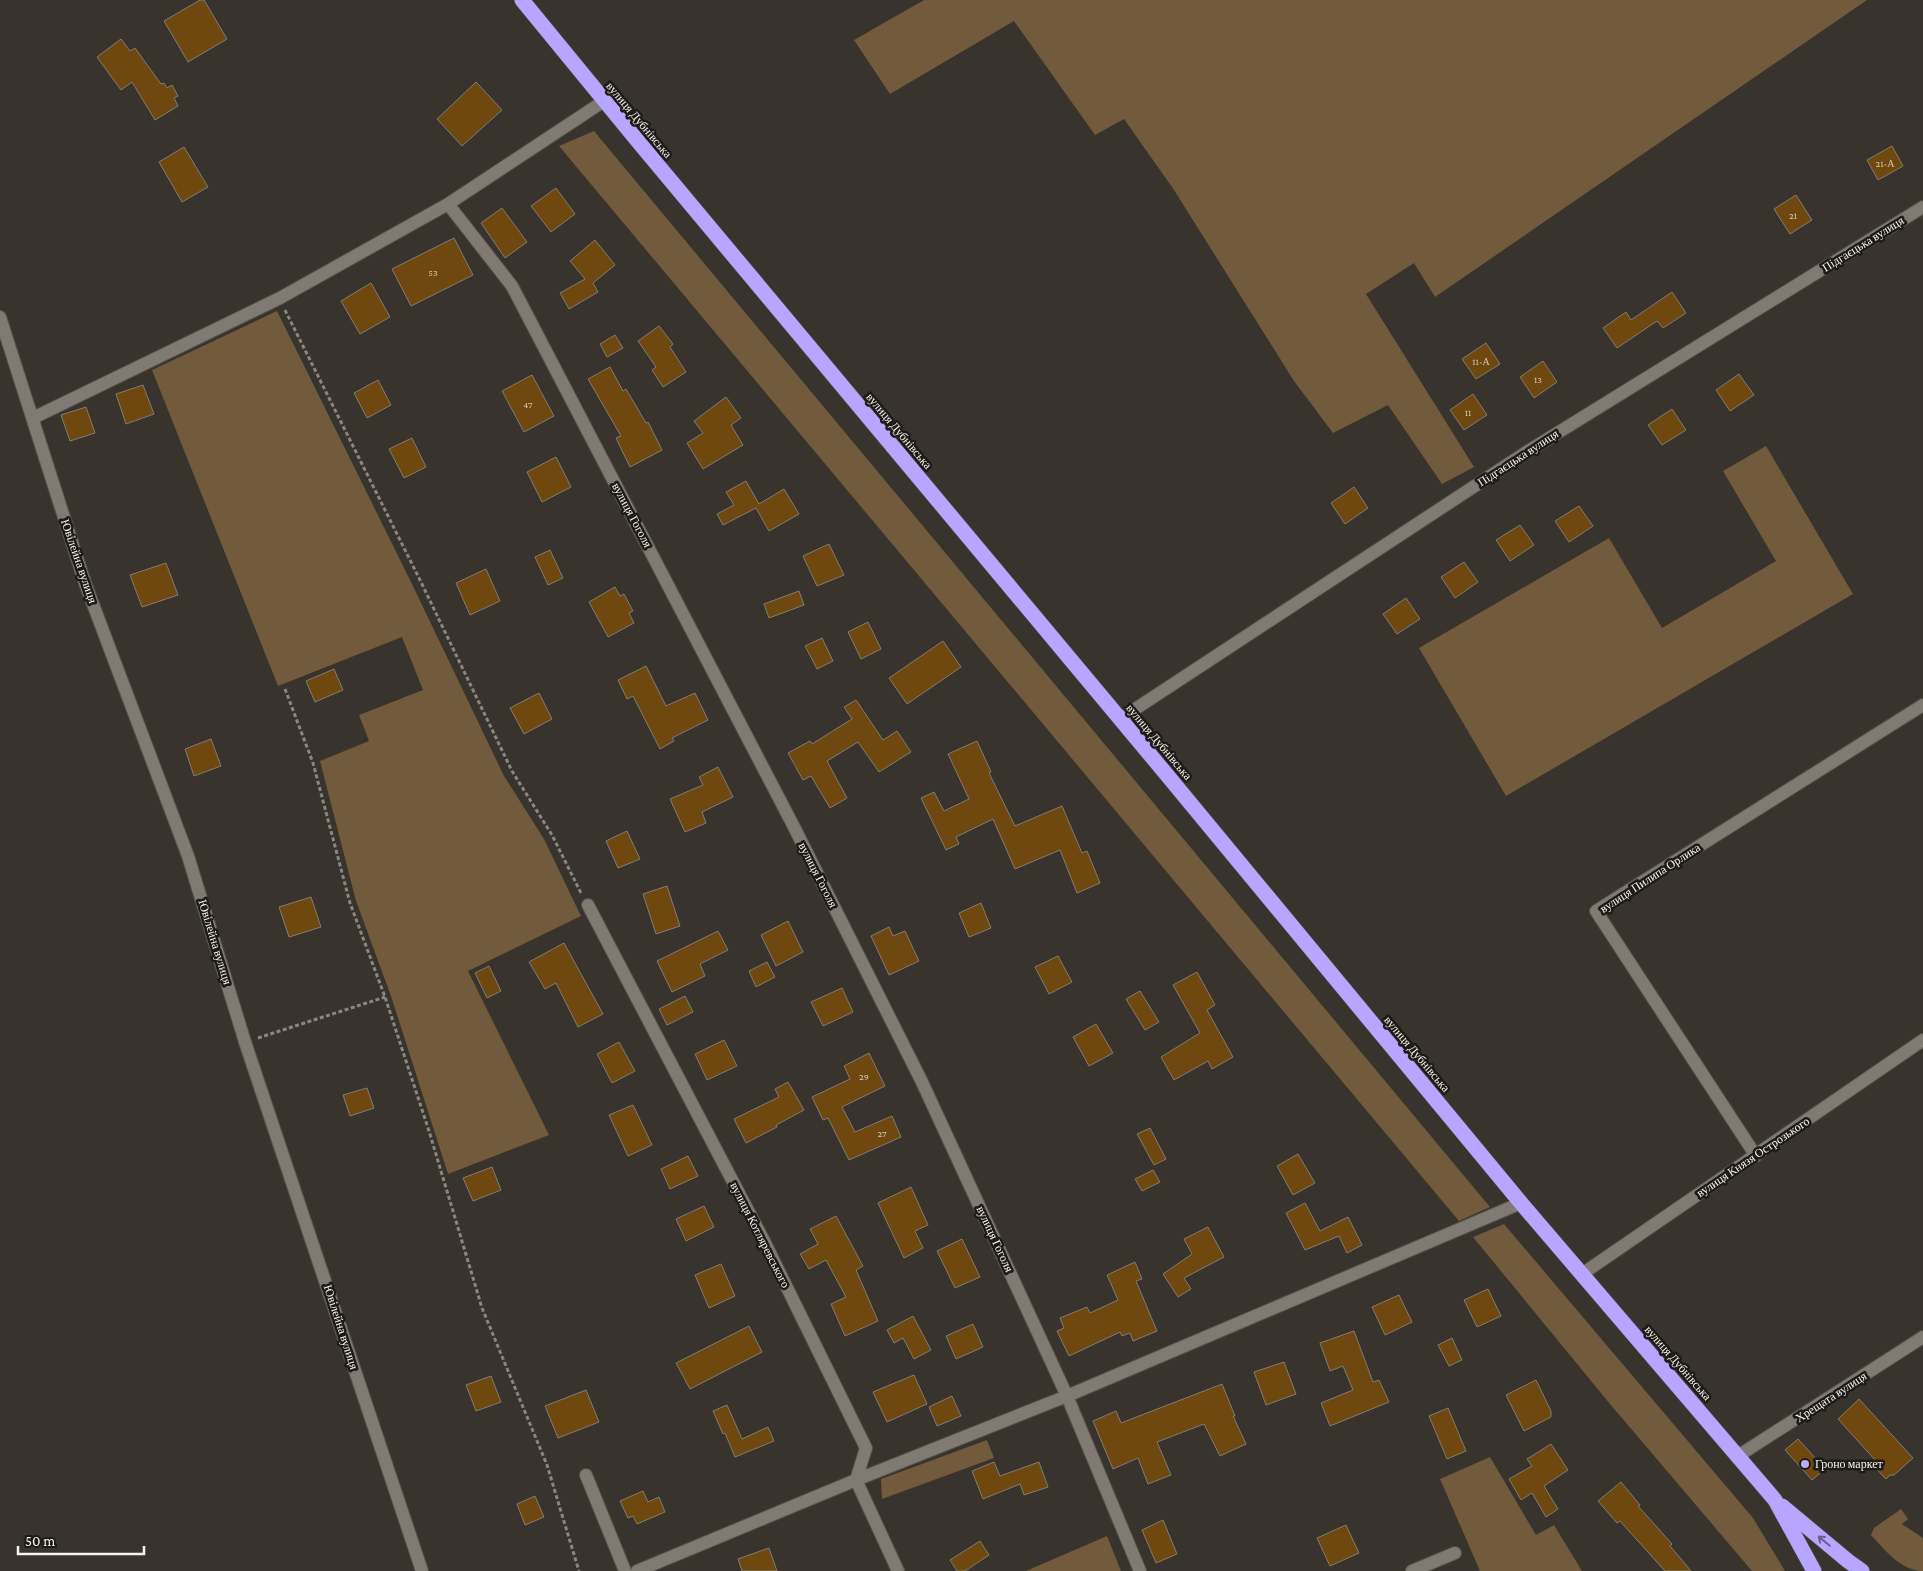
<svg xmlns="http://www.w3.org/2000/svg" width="1923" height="1571" font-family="'Crimson Pro',serif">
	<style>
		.green { fill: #725a3c }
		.building { fill: #6f4810; stroke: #827c75 }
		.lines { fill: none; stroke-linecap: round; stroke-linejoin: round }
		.minor-casing { stroke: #57524d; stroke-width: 14 }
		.highway-casing { stroke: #57524d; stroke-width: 16 }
		.path { stroke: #8a8681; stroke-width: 3; stroke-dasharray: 4 2.5; stroke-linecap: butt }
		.minor { stroke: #817a73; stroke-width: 12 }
		.highway { stroke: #b7a6ff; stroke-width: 15 }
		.oneway { stroke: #6a608c }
		.poi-dot { fill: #b9abf7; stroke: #1d1b18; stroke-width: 2 }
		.labels { text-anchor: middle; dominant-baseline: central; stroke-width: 5; stroke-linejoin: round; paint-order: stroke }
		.number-label { font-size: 10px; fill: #d4c8b6 }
		.street-label { font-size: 12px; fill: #f6f2ee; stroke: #1d1b18 }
		.poi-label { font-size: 12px; fill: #f6f2ee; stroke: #1d1b18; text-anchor: start }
	</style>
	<rect width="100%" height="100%" fill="#38332d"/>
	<!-- green -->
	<path class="green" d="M924,0H1867L1435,297L1414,263L1366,294L1474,467L1442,484L1388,405L1333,433L1294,381L1174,190L1124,119L1095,135L1014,21L890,94L854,40Z
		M594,131L1490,1207L1459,1221L559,146Z
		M277,311L412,584L504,776L544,839L581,916L468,971L549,1135L448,1174L391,996L356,901L320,761L369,741L359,715L423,690L402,637L278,686L152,370Z
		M1766,446L1853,594L1506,796L1419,648L1609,538L1662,628L1776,561L1723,471Z
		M1504,1224L1753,1518L1785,1571H1752L1610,1404L1473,1237Z
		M987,1440L994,1458L882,1499L881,1479Z
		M1490,1457L1536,1535L1554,1525L1582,1571H1480L1440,1479Z
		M1901,1509L1908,1519L1902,1524L1923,1538V1571C1901,1571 1885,1550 1871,1535L1874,1528Z
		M1107,1536L1121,1571H1026Z"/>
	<!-- building -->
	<path class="building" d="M200,0H204L227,39L188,62L164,21Z
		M121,39L130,51L135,48L161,84L164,83L167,88L172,85L178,96L174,98L178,106L155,120L132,82L121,90L97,57Z
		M476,82L502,110L462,146L437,119Z
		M1892,146L1903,166L1878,180L1867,160Z
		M184,147L208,187L182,202L159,162Z
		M556,188L575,214L551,232L531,206Z
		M1796,195L1812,220L1790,234L1774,209Z
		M502,208L527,242L505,258L481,223Z
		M454,238L473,275L411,306L392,269Z
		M595,240L615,265L593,283L598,292L569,309L560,293L585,279L570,261Z
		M371,283L390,317L360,334L341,301Z
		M1672,292L1686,313L1663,328L1657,321L1617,348L1603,328L1626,312L1631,320Z
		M659,326L673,344L670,347L686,372L663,387L652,370L656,367L638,341Z
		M615,335L623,348L607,357L600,344Z
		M1486,343L1500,364L1476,379L1462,359Z
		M1543,361L1557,382L1534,398L1520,377Z
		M610,367L623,391L626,389L646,423L648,422L662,450L630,467L616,438L621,436L588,379Z
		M1739,374L1754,395L1730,411L1716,390Z
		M532,375L554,416L524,432L502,391Z
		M378,380L391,405L367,418L354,393Z
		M143,385L154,414L126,424L116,394Z
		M1473,394L1487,415L1464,430L1450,410Z
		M726,397L741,418L731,425L743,445L703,469L687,443L703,433L694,421Z
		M86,407L95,433L70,441L61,415Z
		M1672,409L1686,430L1662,445L1648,425Z
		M412,438L426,467L404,478L389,449Z
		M556,457L571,487L542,502L527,472Z
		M746,481L759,504L784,489L799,514L769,531L756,508L723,525L717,514L734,505L726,492Z
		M1354,487L1368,508L1345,524L1331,503Z
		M1579,506L1593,526L1569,542L1555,521Z
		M1520,525L1534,545L1510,561L1496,540Z
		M829,544L844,575L817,586L803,556Z
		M550,550L563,578L548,585L535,557Z
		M1464,562L1478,582L1455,598L1441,577Z
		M166,563L178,595L142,607L130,575Z
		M486,569L500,601L470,615L456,583Z
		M615,587L620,596L624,594L633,611L629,613L634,623L608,637L589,602Z
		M799,591L804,605L769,618L764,604Z
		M1406,598L1420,619L1397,634L1383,614Z
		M868,622L881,649L861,659L848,632Z
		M822,638L833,661L817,669L805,646Z
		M943,641L961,667L907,704L889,678Z
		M646,666L666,706L695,693L708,720L672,738L674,741L660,749L633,696L627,699L618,680Z
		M334,669L343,690L315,702L306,681Z
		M539,693L552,719L524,734L510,708Z
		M856,700L883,740L897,731L911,752L879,772L858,742L827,761L847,798L830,808L811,776L803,780L788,753L810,741L812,744L852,719L844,707Z
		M211,739L221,766L194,776L185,749Z
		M977,741L991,772L989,773L1015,826L1062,806L1082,853L1087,851L1100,883L1077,893L1060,850L1015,869L993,819L956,837L959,844L946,850L921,798L934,792L944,811L969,799L948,754Z
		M718,767L733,797L702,812L706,823L685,832L670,799L703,785L699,777Z
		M627,831L640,859L618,868L606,841Z
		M667,886L680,926L656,934L643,894Z
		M311,897L321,927L289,937L279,907Z
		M981,903L991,928L969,937L959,913Z
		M788,921L803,952L776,966L761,935Z
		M889,927L893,936L905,931L919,961L889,975L871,936Z
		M718,931L728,950L700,964L705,976L672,992L657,961Z
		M564,943L603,1014L578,1027L556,983L545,989L529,962Z
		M1058,956L1072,982L1049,994L1035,967Z
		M767,962L775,977L756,987L749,971Z
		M489,966L501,991L487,998L475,973Z
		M1197,972L1215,1005L1207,1010L1233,1057L1212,1069L1208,1061L1174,1080L1161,1057L1200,1033L1173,985Z
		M842,988L853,1012L823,1026L811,1002Z
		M1140,991L1159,1022L1145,1030L1126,999Z
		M685,996L693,1012L667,1025L659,1009Z
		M1096,1024L1113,1053L1089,1066L1073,1037Z
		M724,1040L737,1066L707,1080L695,1054Z
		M619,1042L635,1071L612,1083L597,1054Z
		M869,1053L885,1086L842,1107L855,1132L892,1116L901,1137L849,1160L828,1118L823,1120L812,1097L850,1079L844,1066Z
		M788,1082L804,1110L776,1125L777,1127L746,1143L734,1119L779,1097L775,1089Z
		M367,1088L374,1108L350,1116L343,1095Z
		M633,1105L652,1145L628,1156L609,1115Z
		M1150,1128L1166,1159L1154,1165L1137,1134Z
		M1298,1154L1315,1183L1293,1195L1277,1166Z
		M688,1156L698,1176L670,1189L661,1169Z
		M492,1167L501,1190L473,1201L463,1178Z
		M1153,1170L1160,1182L1142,1191L1135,1179Z
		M911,1187L928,1225L915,1231L923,1248L904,1258L878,1203Z
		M1305,1203L1320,1231L1348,1217L1362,1245L1347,1253L1339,1236L1305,1250L1286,1213Z
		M704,1206L714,1227L686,1241L676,1219Z
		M836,1216L863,1266L856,1270L878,1321L845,1336L831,1304L846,1297L826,1260L809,1269L800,1254L818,1244L810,1229Z
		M1208,1227L1224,1257L1184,1278L1191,1289L1178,1297L1163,1274L1192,1254L1184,1239Z
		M962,1239L980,1277L955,1288L937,1251Z
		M1135,1262L1142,1279L1136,1281L1157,1331L1133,1341L1130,1333L1122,1336L1120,1332L1069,1356L1057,1331L1064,1328L1060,1318L1087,1307L1090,1313L1118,1300L1107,1275Z
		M721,1264L735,1296L709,1308L695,1275Z
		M1488,1289L1501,1316L1477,1327L1464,1300Z
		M1399,1295L1412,1322L1385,1335L1372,1307Z
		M913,1316L931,1350L914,1359L903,1338L894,1343L887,1330Z
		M973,1324L983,1347L956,1359L946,1336Z
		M749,1326L762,1352L690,1389L676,1363Z
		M1354,1331L1373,1382L1379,1380L1389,1402L1330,1426L1321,1403L1353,1390L1343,1366L1330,1371L1320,1343Z
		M1452,1338L1462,1360L1449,1366L1438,1345Z
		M1284,1362L1296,1394L1266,1405L1254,1372Z
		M914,1375L927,1404L887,1422L873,1392Z
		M491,1376L501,1402L476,1411L466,1385Z
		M1536,1380L1551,1411V1417L1524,1431L1506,1395Z
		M1222,1384L1235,1416H1233L1246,1444L1220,1456L1204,1424L1157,1442L1171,1475L1148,1484L1138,1458L1113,1469L1093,1421L1116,1411L1121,1423Z
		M586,1390L599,1422L558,1438L545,1406Z
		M952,1396L961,1416L937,1426L929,1407Z
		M1859,1399L1913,1458L1894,1475H1890L1886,1479L1872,1464L1876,1461L1838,1419Z
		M727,1405L742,1439L768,1427L774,1441L735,1457L725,1433L723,1434L713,1411Z
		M1448,1408L1466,1451L1447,1459L1429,1416Z
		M1798,1439L1825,1469L1812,1480L1785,1450Z
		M1551,1444L1568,1470L1544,1486L1558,1509L1546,1517L1532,1493L1521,1500L1509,1479L1532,1466L1527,1459Z
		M994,1462L1000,1476L1039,1462L1048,1487L1024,1495L1020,1484L983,1499L972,1471Z
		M1621,1482L1640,1505L1638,1506L1672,1544L1670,1546L1691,1571H1665L1620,1521L1617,1523L1598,1501Z
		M643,1491L648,1502L659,1497L665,1512L637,1524L633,1516L628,1518L620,1501Z
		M535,1496L544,1517L525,1525L517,1504Z
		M1163,1520L1177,1554L1156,1563L1142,1530Z
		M1346,1525L1359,1553L1330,1566L1317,1538Z
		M980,1541L989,1555L965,1571H957L950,1560Z
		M769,1548L777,1571H742L738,1559Z"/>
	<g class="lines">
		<!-- minor casing -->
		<g class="minor-casing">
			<path id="minor" d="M448,204L512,286L794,827L922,1082L1067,1396L1140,1571
				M0,317L85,583L188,856L245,1042L422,1571
				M33,418L280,298L448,204L604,101
				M1120,719L1525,453L1923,207
				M588,905L764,1241L866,1448L856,1480L898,1571
				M1756,1156L1596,911L1923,705
				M1582,1274L1923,1040
				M1738,1456L1923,1337
				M586,1475L625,1571
				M637,1571L856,1480L1067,1396L1521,1203
				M1412,1571L1455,1553"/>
		</g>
		<!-- highway casing -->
		<g class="highway-casing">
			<path id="highway" d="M522,0L636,139L1167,775L1521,1203L1775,1500L1814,1571
				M1782,1506L1848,1561L1862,1571"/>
		</g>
		<!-- path -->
		<path class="path" d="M285,310L420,580L512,771L552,835L581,893
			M285,689L313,763L350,903L385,997L429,1131L482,1308L547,1465L579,1571
			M258,1038L385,997"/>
		<!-- minor -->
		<use href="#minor" class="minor"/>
		<!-- highway -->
		<use href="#highway" class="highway"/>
	</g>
	<!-- one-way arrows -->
	<defs><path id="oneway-shaft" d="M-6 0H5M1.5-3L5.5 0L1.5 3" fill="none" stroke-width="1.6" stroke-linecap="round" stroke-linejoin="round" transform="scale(1.25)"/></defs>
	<use class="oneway" href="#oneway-shaft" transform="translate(1824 1541) rotate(-140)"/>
	<!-- markers -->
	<circle class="poi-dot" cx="1805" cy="1464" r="5"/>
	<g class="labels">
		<!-- number labels -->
		<g class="number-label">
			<text x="1885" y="163">21-А</text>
			<text x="1793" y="215">21</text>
			<text x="433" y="272">53</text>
			<text x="1481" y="361">11-А</text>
			<text x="1538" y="379">13</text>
			<text x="528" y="404">47</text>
			<text x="1468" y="412">11</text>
			<text x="864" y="1076">29</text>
			<text x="882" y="1133">27</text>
		</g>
		<!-- street labels -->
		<g class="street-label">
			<text transform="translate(639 120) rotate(50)">вулиця Дубнівська</text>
			<text transform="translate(1863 244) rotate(-32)">Підгаєцька вулиця</text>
			<text transform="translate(899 431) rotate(50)">вулиця Дубнівська</text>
			<text transform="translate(1518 458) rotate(-33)">Підгаєцька вулиця</text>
			<text transform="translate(632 515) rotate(62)">вулиця Гоголя</text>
			<text transform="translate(79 561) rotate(71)">Ювілейна вулиця</text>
			<text transform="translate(1159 742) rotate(50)">вулиця Дубнівська</text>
			<text transform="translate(818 875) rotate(63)">вулиця Гоголя</text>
			<text transform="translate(1650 878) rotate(-33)">вулиця Пилипа Орлика</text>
			<text transform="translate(215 942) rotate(73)">Ювілейна вулиця</text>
			<text transform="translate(1417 1054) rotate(50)">вулиця Дубнівська</text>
			<text transform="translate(1753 1157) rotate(-34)">вулиця Князя Острозького</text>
			<text transform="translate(760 1235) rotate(63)">вулиця Котляревського</text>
			<text transform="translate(995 1239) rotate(65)">вулиця Гоголя</text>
			<text transform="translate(341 1327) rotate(72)">Ювілейна вулиця</text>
			<text transform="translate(1678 1363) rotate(49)">вулиця Дубнівська</text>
			<text transform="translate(1831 1397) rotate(-33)">Хрещата вулиця</text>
		</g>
		<!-- poi labels -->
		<g class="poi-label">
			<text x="1815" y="1464">Гроно маркет</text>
		</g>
	</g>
	<!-- scale -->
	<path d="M18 1546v8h126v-8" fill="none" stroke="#f6f2ee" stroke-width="2.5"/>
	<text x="25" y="1546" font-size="15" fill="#f6f2ee" stroke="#1d1b18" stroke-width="4" paint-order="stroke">50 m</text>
</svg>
